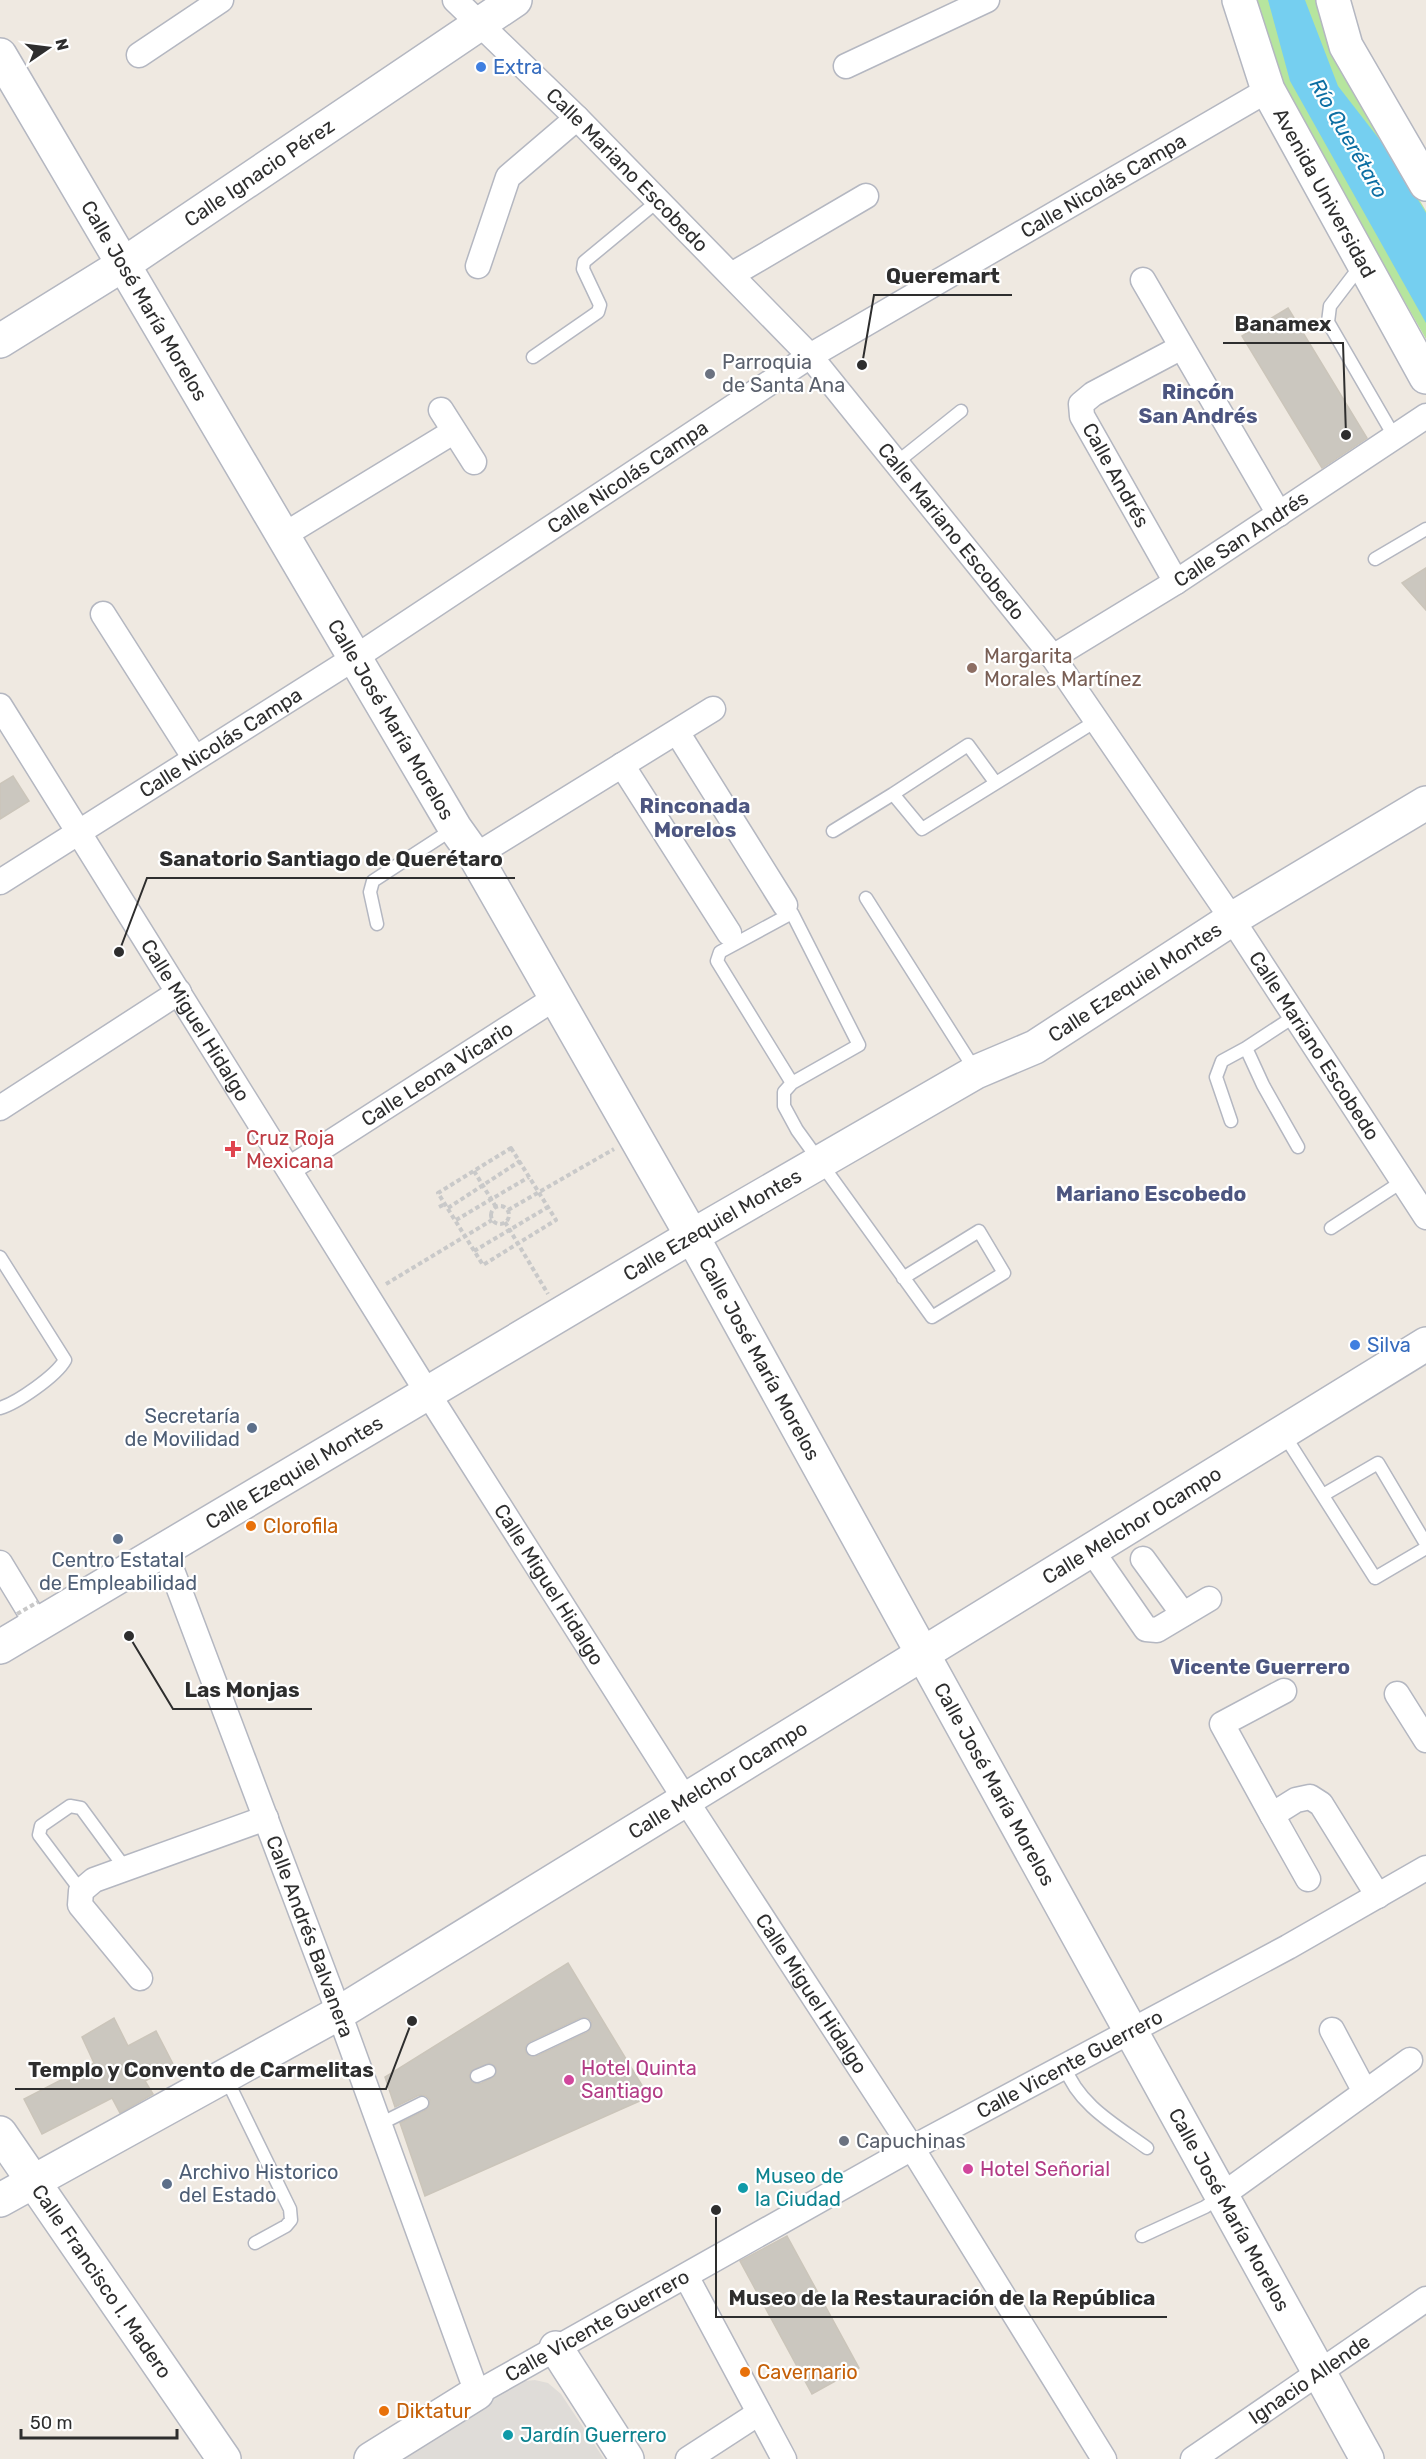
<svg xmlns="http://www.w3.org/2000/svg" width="1426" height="2459" font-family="Rubik,sans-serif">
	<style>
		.green { fill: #b6e59e }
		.plaza { fill: #dfdcd8 }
		.water { fill: #75cff0 }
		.building { fill: #cbc7bf; stroke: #cbc5ba; stroke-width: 1.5; fill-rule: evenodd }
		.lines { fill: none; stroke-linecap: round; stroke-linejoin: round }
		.lane-casing { stroke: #b4b7c1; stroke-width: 15 }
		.street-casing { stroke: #b4b7c1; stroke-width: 27 }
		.secondary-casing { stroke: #b4b7c1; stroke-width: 36 }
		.path { stroke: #c9c9c9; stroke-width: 4; stroke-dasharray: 4.5 3; stroke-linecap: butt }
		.lane { stroke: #fff; stroke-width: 12 }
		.street { stroke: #fff; stroke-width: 24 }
		.secondary { stroke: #fff; stroke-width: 33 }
		.path-bridge { stroke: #c9c9c9; stroke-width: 4; stroke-dasharray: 4.5 3; stroke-linecap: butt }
		.shop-dot { fill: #3f7fe0; stroke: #fff; stroke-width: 2 }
		.worship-dot { fill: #6b7280; stroke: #fff; stroke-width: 2 }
		.education-dot { fill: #8d6e63; stroke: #fff; stroke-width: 2 }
		.health-dot { fill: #e0444e; stroke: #fff; stroke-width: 2 }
		.service-dot { fill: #5c6f8a; stroke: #fff; stroke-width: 2 }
		.food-dot { fill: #e8710a; stroke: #fff; stroke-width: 2 }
		.hotel-dot { fill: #d1479c; stroke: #fff; stroke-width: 2 }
		.culture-dot { fill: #0f9aa8; stroke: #fff; stroke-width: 2 }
		.labels { text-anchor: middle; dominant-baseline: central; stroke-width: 4.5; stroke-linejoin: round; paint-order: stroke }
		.shop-label { font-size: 20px; fill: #366cbe; stroke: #fff; text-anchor: start }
		.street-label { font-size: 20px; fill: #2e2e2e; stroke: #fff }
		.worship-label { font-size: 20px; fill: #5b616d; stroke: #fff; text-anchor: start }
		.education-label { font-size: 20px; fill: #785e54; stroke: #fff; text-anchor: start }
		.health-label { font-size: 20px; fill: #be3a42; stroke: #fff; text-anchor: start }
		.service-label { font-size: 20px; fill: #4e5e75; stroke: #fff; text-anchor: end }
		.food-label { font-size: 20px; fill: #c56008; stroke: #fff; text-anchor: start }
		.hotel-label { font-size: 20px; fill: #b23c85; stroke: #fff; text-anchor: start }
		.culture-label { font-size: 20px; fill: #0d838f; stroke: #fff; text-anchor: start }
		.water-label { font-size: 21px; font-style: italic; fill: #0d6fa3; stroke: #fff }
		.neighbourhood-label { font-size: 21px; font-weight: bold; fill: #4d5680; stroke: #fff }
		.leader { fill: none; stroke: #2e2e2e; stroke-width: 2 }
		.callout-dot { fill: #2e2e2e; stroke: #fff; stroke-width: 2 }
		.callout-label { font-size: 21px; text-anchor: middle; font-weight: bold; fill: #2e2e2e; stroke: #fff; stroke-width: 4.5; stroke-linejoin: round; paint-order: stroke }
	</style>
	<rect width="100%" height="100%" fill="#efe9e1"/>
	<!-- green -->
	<path class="green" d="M1255,0H1321L1378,129L1426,211V339L1271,67Z"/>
	<!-- plaza -->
	<path class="plaza" d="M535,2380L548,2383L561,2394L604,2459H387L516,2382Z"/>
	<!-- water -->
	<path class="water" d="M1268,0H1305L1338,86L1390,153L1426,213V323L1290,81Z"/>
	<!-- building -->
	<path class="building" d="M1288,308L1367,438L1322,468L1242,336Z
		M1426,568V610L1402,583Z
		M13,776L29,801L0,819V784Z
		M568,1963L649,2097L425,2196L400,2123L426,2110L430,2100L426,2096L419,2095L395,2107L385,2077ZM580,2018H588L592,2022L588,2032L537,2056L526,2053L525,2048L529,2042ZM489,2063L496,2067L495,2076L480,2084L472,2082L469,2076L471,2071Z
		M114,2018L128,2046L156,2031L174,2066L145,2081L153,2094L120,2113L112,2098L42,2134L24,2099L94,2063L82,2037Z
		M787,2236L859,2368L812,2394L740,2261Z"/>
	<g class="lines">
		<!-- lane casing -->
		<g class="lane-casing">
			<path id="lane" d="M1362,264L1330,306L1328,322L1394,436
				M533,357L598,312L600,305L583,269L584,262L659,200
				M896,463L961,411
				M1375,559L1426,529
				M995,782L968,745L893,794L922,829L1096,721
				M833,831L893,794
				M866,898L975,1070
				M377,924L370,892L373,881L453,829
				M1295,1016L1246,1048L1263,1085L1298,1147
				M792,1083L717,961L720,952L792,913L859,1045L792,1083L784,1092V1106L797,1130L932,1317L1004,1273L979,1231L903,1278
				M1231,1121L1216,1077L1222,1061L1246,1048
				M1331,1228L1403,1181
				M0,1257L65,1360C56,1376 17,1403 0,1408
				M1283,1433L1375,1578L1426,1548
				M1323,1495L1378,1463L1426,1544
				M81,1891L39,1835L41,1826L70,1806L81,1808L125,1868
				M533,2049L584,2025
				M1065,2067C1078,2105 1117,2126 1147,2148
				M477,2076L489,2071
				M226,2078L290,2209L291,2220L286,2226L255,2243
				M380,2124L422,2103
				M1142,2236L1205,2207L1221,2196"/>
		</g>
		<!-- street casing -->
		<g class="street-casing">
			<g id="street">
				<path id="s1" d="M455,0L577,118L810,356L1053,657L1228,913L1426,1217"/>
				<path d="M139,55L221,0"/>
				<path d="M846,66L987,0"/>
				<path d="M478,266L508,177L577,118"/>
				<path d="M733,274L866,196"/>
				<path d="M1143,280L1279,514"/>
				<path d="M441,410L474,462"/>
				<path d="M284,535L453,432"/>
				<path d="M1176,582L1082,416L1081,404L1093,394L1180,348"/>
				<path d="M103,614L194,757"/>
				<path id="s2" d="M1053,657L1176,582L1426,416"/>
				<path id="s3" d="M0,706L427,1392L685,1799L912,2148L1104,2459"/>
				<path d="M677,732L785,905"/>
				<path d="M622,765L729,933"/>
				<path d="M475,856L713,709"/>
				<path id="s4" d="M0,882L356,657L810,356L1268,90"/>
				<path d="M0,1108L179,992"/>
				<path id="s5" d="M289,1169L555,998"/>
				<path id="s6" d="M164,1549L339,2013L477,2393L912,2148L1288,1947L1426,1868"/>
				<path d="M1092,1551L1146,1629L1157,1630L1209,1599"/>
				<path d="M1143,1559L1183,1614"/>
				<path d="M0,1563L37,1624"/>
				<path d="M1397,1694L1426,1740"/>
				<path d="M1272,1815L1222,1724L1284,1691"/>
				<path d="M1308,1879L1272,1815L1296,1800L1310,1797L1321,1804L1378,1896"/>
				<path d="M140,1978L80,1905L81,1891L94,1880L266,1818"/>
				<path d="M1332,2030L1365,2092"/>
				<path d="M1221,2196L1410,2060"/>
				<path d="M686,2276L784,2459"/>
				<path d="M688,2459L759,2413"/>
				<path id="s7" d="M1193,2459L1426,2299"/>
			</g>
		</g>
		<!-- secondary casing -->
		<g class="secondary-casing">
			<g id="secondary">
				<path id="s8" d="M1239,0L1268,90L1426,377"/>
				<path d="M1333,0L1346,46L1426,184"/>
				<path id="s9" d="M0,55L455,828L475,856L692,1236L1367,2459"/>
				<path id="s10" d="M0,341L124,264L515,0"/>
				<path id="s11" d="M0,1647L692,1236L976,1072L1035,1047L1232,919L1426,803"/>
				<path id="s12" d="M0,2133L224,2459"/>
				<path id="s13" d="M0,2200L339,2013L1426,1344"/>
				<path d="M556,2348L627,2459"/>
				<path d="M371,2459L477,2393"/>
			</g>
		</g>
		<!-- path -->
		<path class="path" d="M511,1148L556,1220L483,1265L438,1193Z
			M474,1171L496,1207
			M491 1215a9 9 0 1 1 18 0a9 9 0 1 1-18 0Z
			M439,1207L445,1204
			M448,1208L520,1161
			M508,1210L614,1149
			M456,1220L529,1177
			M505,1222L548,1294
			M474,1251L548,1207
			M386,1284L492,1220"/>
		<!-- lane -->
		<use href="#lane" class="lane"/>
		<!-- street -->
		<use href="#street" class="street"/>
		<!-- secondary -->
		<use href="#secondary" class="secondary"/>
		<!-- path-bridge -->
		<path class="path-bridge" d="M17,1614L38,1602"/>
	</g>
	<!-- markers -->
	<g class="shop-dot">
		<circle cx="481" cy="67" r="6"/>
		<circle cx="1355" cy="1345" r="6"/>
	</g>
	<g class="worship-dot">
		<circle cx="710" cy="374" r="6"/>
		<circle cx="844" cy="2141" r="6"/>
	</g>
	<circle class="education-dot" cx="972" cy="668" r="6"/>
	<path class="health-dot" d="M230 1140h6v6h6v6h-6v6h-6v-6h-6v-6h6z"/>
	<g class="service-dot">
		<circle cx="252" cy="1428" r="6"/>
		<circle cx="118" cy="1539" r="6"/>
		<circle cx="167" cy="2184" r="6"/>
	</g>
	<g class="food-dot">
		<circle cx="251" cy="1526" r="6"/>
		<circle cx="745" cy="2372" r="6"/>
		<circle cx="384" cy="2411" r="6"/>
	</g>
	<g class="hotel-dot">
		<circle cx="569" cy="2080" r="6"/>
		<circle cx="968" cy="2169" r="6"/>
	</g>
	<g class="culture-dot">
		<circle cx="743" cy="2188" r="6"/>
		<circle cx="508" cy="2435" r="6"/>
	</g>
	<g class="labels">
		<!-- shop labels -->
		<g class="shop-label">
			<text x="493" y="67">Extra</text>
			<text x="1367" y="1345">Silva</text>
		</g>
		<!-- street labels -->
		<g class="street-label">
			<text stroke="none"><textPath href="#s1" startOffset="242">Calle Mariano Escobedo</textPath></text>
			<text stroke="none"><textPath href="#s10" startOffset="309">Calle Ignacio Pérez</textPath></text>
			<text stroke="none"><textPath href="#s4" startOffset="1305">Calle Nicolás Campa</textPath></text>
			<text stroke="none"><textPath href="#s8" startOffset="212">Avenida Universidad</textPath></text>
			<text stroke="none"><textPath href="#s9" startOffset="285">Calle José María Morelos</textPath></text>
			<text transform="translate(1116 475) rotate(61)">Calle Andrés</text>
			<text stroke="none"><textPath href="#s4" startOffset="747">Calle Nicolás Campa</textPath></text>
			<text stroke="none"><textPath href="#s1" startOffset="728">Calle Mariano Escobedo</textPath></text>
			<text stroke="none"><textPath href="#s2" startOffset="222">Calle San Andrés</textPath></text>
			<text stroke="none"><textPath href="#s9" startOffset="771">Calle José María Morelos</textPath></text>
			<text stroke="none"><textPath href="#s4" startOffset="261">Calle Nicolás Campa</textPath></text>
			<text stroke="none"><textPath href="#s11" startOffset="1316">Calle Ezequiel Montes</textPath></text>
			<text stroke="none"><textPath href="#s3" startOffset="370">Calle Miguel Hidalgo</textPath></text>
			<text stroke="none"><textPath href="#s1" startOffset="1358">Calle Mariano Escobedo</textPath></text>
			<text stroke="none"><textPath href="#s5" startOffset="176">Calle Leona Vicario</textPath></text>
			<text stroke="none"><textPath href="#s11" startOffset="828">Calle Ezequiel Montes</textPath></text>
			<text stroke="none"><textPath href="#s9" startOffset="1509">Calle José María Morelos</textPath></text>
			<text stroke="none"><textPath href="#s11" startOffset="342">Calle Ezequiel Montes</textPath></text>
			<text stroke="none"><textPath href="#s13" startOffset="1318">Calle Melchor Ocampo</textPath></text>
			<text stroke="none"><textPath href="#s3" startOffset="1036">Calle Miguel Hidalgo</textPath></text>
			<text stroke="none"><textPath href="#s13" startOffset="832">Calle Melchor Ocampo</textPath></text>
			<text stroke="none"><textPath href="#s9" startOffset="1995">Calle José María Morelos</textPath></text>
			<text stroke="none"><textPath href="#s6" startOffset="414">Calle Andrés Balvanera</textPath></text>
			<text stroke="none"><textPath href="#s3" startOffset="1522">Calle Miguel Hidalgo</textPath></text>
			<text stroke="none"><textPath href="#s6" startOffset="1578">Calle Vicente Guerrero</textPath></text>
			<text stroke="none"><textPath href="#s9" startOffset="2481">Calle José María Morelos</textPath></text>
			<text stroke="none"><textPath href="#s12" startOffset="180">Calle Francisco I. Madero</textPath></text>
			<text stroke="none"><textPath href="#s6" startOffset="1038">Calle Vicente Guerrero</textPath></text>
			<text stroke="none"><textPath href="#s7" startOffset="141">Ignacio Allende</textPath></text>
		</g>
		<!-- worship labels -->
		<g class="worship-label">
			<text x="722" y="362">Parroquia<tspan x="722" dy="23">de Santa Ana</tspan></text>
			<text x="856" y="2141">Capuchinas</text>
		</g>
		<!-- education labels -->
		<g class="education-label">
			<text x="984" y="656">Margarita<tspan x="984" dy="23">Morales Martínez</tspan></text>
		</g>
		<!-- health labels -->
		<g class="health-label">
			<text x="246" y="1138">Cruz Roja<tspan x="246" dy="23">Mexicana</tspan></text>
		</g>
		<!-- service labels -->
		<g class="service-label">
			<text x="240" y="1416">Secretaría<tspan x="240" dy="23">de Movilidad</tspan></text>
			<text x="118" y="1560" text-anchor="middle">Centro Estatal<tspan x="118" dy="23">de Empleabilidad</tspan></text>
			<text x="179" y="2172" text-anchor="start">Archivo Historico<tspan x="179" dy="23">del Estado</tspan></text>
		</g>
		<!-- food labels -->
		<g class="food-label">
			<text x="263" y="1526">Clorofila</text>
			<text x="757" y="2372">Cavernario</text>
			<text x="396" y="2411">Diktatur</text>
		</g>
		<!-- hotel labels -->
		<g class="hotel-label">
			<text x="581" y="2068">Hotel Quinta<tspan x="581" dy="23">Santiago</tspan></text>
			<text x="980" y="2169">Hotel Señorial</text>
		</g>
		<!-- culture labels -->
		<g class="culture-label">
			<text x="755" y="2176">Museo de<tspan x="755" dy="23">la Ciudad</tspan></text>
			<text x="520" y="2435">Jardín Guerrero</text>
		</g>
		<!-- water labels -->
		<g class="water-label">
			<text transform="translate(1349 138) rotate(60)">Río Querétaro</text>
		</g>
		<!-- neighbourhood labels -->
		<g class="neighbourhood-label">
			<text x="1198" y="391">Rincón<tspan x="1198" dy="24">San Andrés</tspan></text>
			<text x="695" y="805">Rinconada<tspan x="695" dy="24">Morelos</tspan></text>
			<text x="1151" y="1193">Mariano Escobedo</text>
			<text x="1260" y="1666">Vicente Guerrero</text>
		</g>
	</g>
	<!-- callouts -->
	<path class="leader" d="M862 365L874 295H1012M1346 435L1343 343H1223M119 952L147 878H515M129 1636L173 1709H312M412 2021L386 2089H15M716 2210L716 2317H1167"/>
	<g class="callout-dot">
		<circle cx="862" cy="365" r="6"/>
		<circle cx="1346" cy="435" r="6"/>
		<circle cx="119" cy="952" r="6"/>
		<circle cx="129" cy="1636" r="6"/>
		<circle cx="412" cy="2021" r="6"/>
		<circle cx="716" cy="2210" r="6"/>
	</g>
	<g class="callout-label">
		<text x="943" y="283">Queremart</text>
		<text x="1283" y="331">Banamex</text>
		<text x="331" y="866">Sanatorio Santiago de Querétaro</text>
		<text x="242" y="1697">Las Monjas</text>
		<text x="201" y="2077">Templo y Convento de Carmelitas</text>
		<text x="942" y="2305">Museo de la Restauración de la República</text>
	</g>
	<!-- north arrow -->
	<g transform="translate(48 48) rotate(76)" stroke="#ffffff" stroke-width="4.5" paint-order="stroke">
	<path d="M0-4.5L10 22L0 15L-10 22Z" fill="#2e2e2e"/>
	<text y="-9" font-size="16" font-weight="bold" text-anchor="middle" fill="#2e2e2e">N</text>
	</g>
	<!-- scale -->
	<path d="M21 2429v9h156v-9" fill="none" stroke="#2e2e2e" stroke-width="3"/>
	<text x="30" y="2429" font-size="18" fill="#2e2e2e" stroke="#ffffff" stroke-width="4.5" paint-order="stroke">50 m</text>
</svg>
